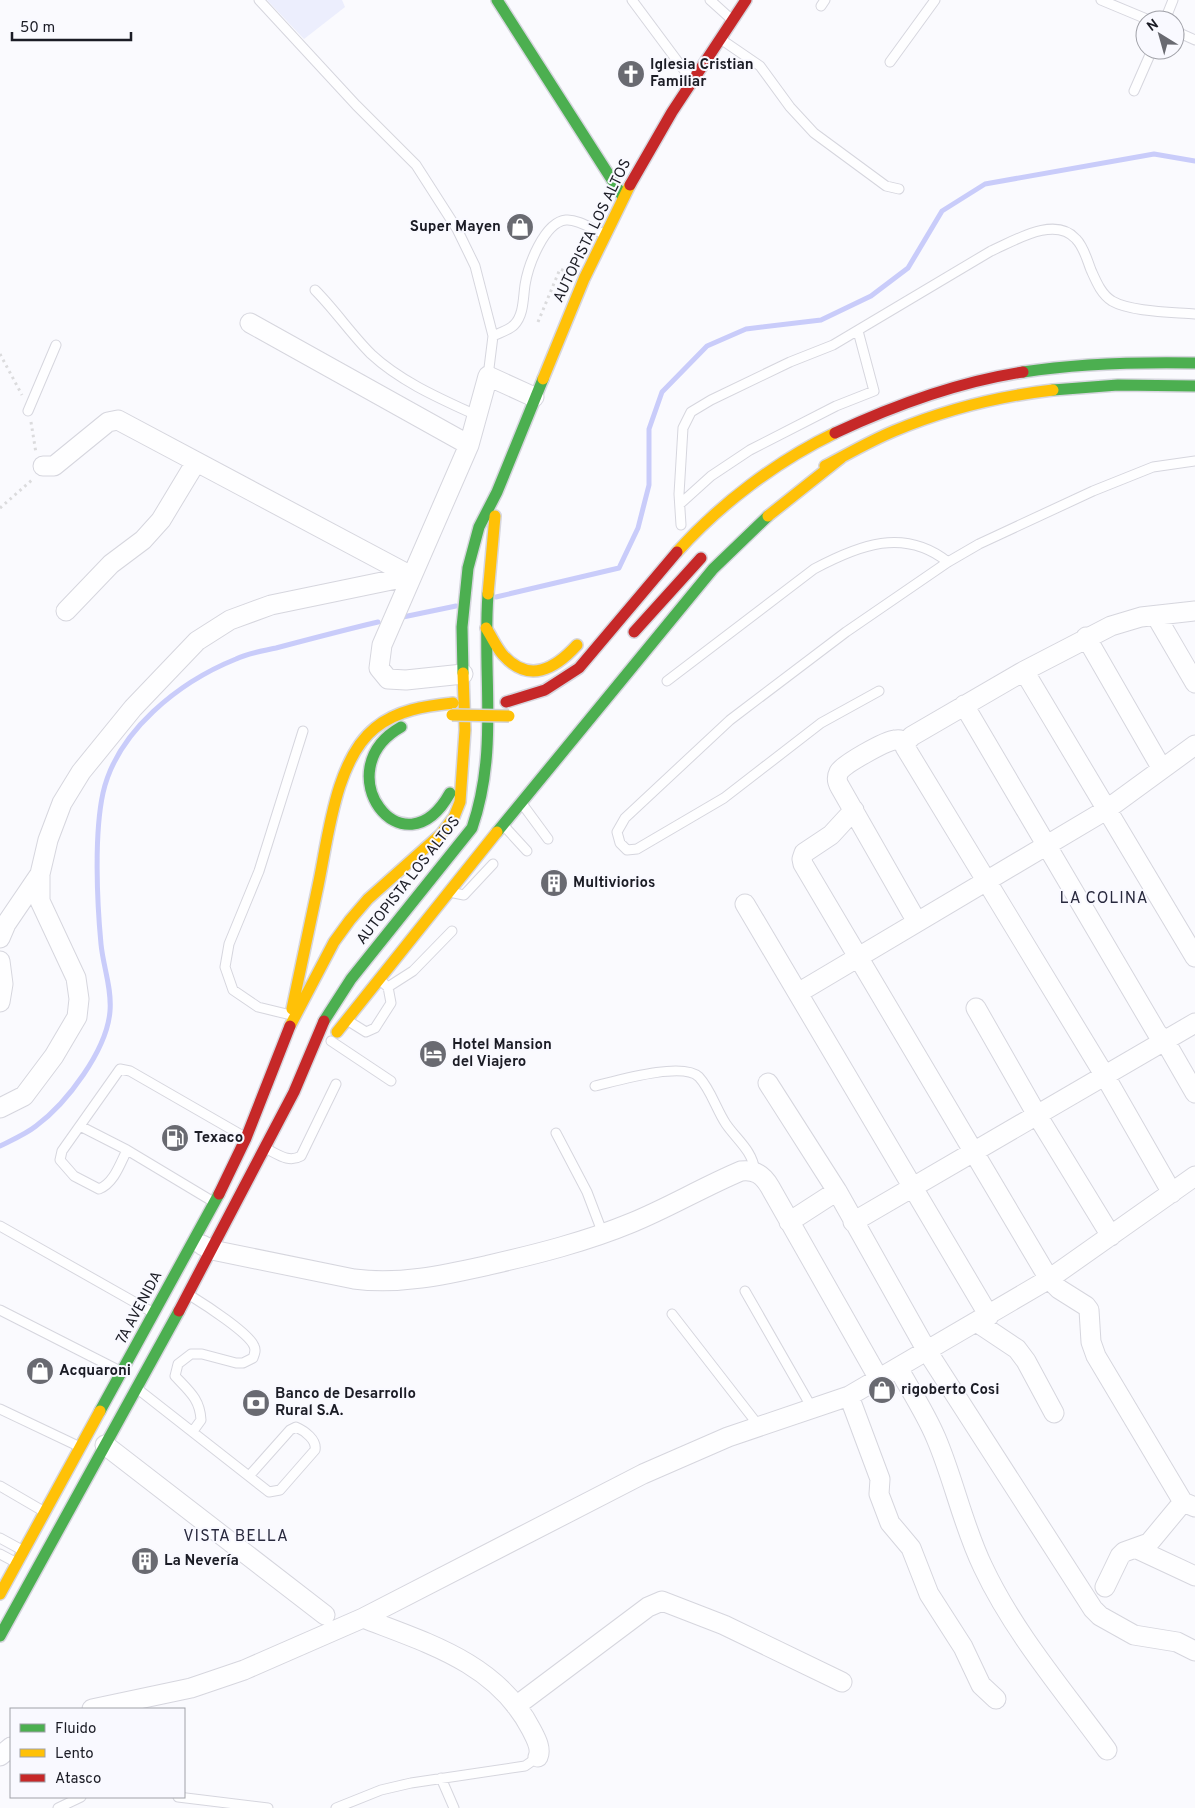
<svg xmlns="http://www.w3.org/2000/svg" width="1195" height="1808" font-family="Overpass,sans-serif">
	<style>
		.green { fill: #eceefd }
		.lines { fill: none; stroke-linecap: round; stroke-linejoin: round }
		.stream { stroke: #c9ccfa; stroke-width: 5 }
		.lane-casing { stroke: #d6d6de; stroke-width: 11 }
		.street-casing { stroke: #d6d6de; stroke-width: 21 }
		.fast-casing { stroke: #d6d6de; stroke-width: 14 }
		.slow-casing { stroke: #d6d6de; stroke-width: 14 }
		.jam-casing { stroke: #d6d6de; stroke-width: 14 }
		.path { stroke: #dbdbdd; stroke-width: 3; stroke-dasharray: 2.5 4; stroke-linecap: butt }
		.lane { stroke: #fefeff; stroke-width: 9 }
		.street { stroke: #fefeff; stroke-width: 19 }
		.fast { stroke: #4caf50; stroke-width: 11 }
		.slow { stroke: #ffc107; stroke-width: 11 }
		.jam { stroke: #c62828; stroke-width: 11 }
		.slow-bridge-casing { stroke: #d4d4d8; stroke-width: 14; stroke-linecap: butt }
		.slow-bridge { stroke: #ffc107; stroke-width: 11 }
		.labels { text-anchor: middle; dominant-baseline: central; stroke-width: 4; stroke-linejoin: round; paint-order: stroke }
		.poi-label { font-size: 15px; font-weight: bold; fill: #1b1c25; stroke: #f9f9ff; text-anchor: start }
		.street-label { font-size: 15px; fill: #1b1c25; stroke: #f9f9ff }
		.neighbourhood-label { font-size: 16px; letter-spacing: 1px; fill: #28293d; stroke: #f9f9ff }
	</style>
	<rect width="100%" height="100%" fill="#fafafe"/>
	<!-- green -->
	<path class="green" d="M267,0H342L345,7L304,39Z"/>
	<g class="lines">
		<!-- stream -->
		<path class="stream" d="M496,597L619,568L638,528L649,485V429L662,392L707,346L746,329L821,320L871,296L908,268L942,211L985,184L1154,154L1195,161
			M403,617L456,606
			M0,1146C12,1140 26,1134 36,1126C67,1103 107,1050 110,1011C112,988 103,966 101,944C97,902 94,834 103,793C117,731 179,682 236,659C248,653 263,651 276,648C310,639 344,630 378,622"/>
		<!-- lane casing -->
		<g class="lane-casing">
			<path id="lane" d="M259,0L356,105L416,165L457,229L475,266L493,336L488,376
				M632,0L690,78
				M710,0L730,18
				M1101,0L1149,20
				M821,6L825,0
				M1165,20L1173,0
				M1175,31L1195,40
				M722,40L760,66L790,107L814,133L886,186L899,189
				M890,62L935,0
				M1134,91L1152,50
				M315,290C335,310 351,334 371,354C401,382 441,399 478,416
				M493,336C499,333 509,330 514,325C524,315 523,298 525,285C528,266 544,222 566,220C578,219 592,229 602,233
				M28,411L56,345
				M680,504L711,476L750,450L836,406L874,391L858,331
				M681,525L679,494L683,428L691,412L711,400L790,362L833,345L991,251C1014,241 1055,215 1076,239C1084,247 1087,260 1091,270C1096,281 1101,294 1112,301C1131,312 1173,312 1195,314
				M667,681L814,569C859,545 904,527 948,562
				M879,691L821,723L724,798L637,849L627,850L620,843L617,832L625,818L730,720L846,632L948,562L979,544L1093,491L1153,467L1195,461
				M523,805L548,839
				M505,827L527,851
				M454,893L464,895L493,864
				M388,987L413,971L452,931
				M291,1015L258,1007L233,990L225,967L229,944L259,871L303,731
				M350,1022L366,1032L375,1028L391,1003L388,987L381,981
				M331,1041L391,1081
				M595,1086C616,1081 683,1061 699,1077C711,1090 716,1109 726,1124C737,1140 752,1150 755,1171
				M80,1126L127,1150L212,1201
				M556,1133L587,1192L603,1234
				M267,1149C279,1155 289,1163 301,1156L336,1084
				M127,1150C120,1164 114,1183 99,1189L74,1176L60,1160L62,1151L120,1069L130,1071L243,1136
				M0,1226L152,1312
				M745,1291L812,1408
				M191,1296C204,1304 249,1333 254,1346C256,1350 255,1353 253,1358L243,1363H236L202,1354H191L178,1364L175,1376C189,1391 200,1399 201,1420L193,1431
				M0,1310L120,1371
				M672,1314L759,1426
				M139,1390L269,1492L280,1490L315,1450C317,1440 305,1431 296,1427L290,1430L249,1476
				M0,1409L78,1446
				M0,1486L43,1511
				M0,1538L22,1550
				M0,1554L15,1562
				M441,1778L454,1808
				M178,1797L268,1808
				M58,1808L81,1797
				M336,1808L381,1790L411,1783L525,1766L538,1757"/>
		</g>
		<!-- street casing -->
		<g class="street-casing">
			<path id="street" d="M250,323L469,445
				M43,466H54L108,422L118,420L411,576
				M66,611L111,564L143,540L161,520L196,462
				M1156,616L1195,683
				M1086,637L1162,769
				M1024,671L1195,957
				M463,674L406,680L388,679L379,668L382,645L469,445L488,376L534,397
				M964,705L1157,1033L1165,1041L1195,1093
				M906,744C902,740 900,739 895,740C885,741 844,764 839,772C836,778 837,782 840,787L917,922
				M854,810L831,835L804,853L802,859L803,864L1049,1279L1059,1289L1086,1306L1089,1310L1091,1342L1096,1356L1183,1502L1195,1507
				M745,904L989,1316
				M0,938L6,924L40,874
				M0,961L3,984L0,1002
				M798,993L1106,810L1195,745
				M976,1008L1037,1115L1111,1236
				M768,1083L837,1191L927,1351L1093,1609L1100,1616L1134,1635L1177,1642L1195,1651
				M0,1108L24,1096L54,1056L77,1017L79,999L76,978L40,901V874L48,840L62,803L81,772L133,708L197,641L230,620L271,605L411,576
				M1172,1193L1105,1076L905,747L907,741L912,736L1024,671L1111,626L1141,617L1195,611
				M789,1222L837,1191
				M853,1222L1195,1023
				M202,1245L212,1250L354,1279C400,1285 444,1275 489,1265C537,1254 585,1242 631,1223C668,1208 703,1187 741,1171C755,1169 763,1175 770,1187L879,1379
				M978,1323L1017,1349L1026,1361L1054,1413
				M898,1368C911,1391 926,1414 936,1438C954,1480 963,1526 983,1567C1014,1633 1064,1691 1107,1750
				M849,1396L880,1479L879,1494L890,1523L911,1548L929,1594L963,1647L981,1685L996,1699
				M105,1445L325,1615
				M1135,1548L1195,1576
				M1105,1587L1120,1556L1124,1552L1149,1543L1183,1502
				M363,1618C427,1643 497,1663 531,1729C535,1737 542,1748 538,1757
				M516,1706L648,1607L662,1601L724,1625L842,1682
				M92,1709L191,1688L244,1670L363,1618L643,1474L728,1437L849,1396L1049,1279L1195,1176
				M0,1756L11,1747"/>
		</g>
		<!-- fast casing -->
		<g class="fast-casing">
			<path id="fast" d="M497,0L623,197
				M1023,372C1081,363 1137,362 1195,363
				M1053,390L1118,385L1195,386
				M463,673L462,627L468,568L479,527L497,492L543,379
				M401,727C325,770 403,877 450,793
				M497,832L713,569L768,516
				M324,1021L351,979L472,828C499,750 482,675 488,594
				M100,1411L219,1194
				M0,1636L179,1311"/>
		</g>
		<!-- slow casing -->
		<g class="slow-casing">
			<path id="slow" d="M543,379L584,279L630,185
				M825,466C848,454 870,441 894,431C944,410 1000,396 1053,390
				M768,516L841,458
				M677,552C720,504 777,461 835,433
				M488,594L495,516
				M486,628C492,637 496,647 503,655C529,684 555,669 577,645
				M292,1009C301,968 309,927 318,886C328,839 335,760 375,728C397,710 425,706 453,703
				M290,1026L334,942L350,920L368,899L441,834L454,817L460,802L465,730L463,673
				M337,1032L497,832
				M0,1594L100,1411"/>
		</g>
		<!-- jam casing -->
		<g class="jam-casing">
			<path id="jam" d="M630,185L672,112L746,0
				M835,433C895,405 957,382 1023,372
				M634,632L701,558
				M506,702L545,690L579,668L677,552
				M219,1194L246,1138L290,1026
				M179,1311L294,1092L324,1021"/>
		</g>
		<!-- path -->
		<path class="path" d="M538,322L560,269L565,271
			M0,354L22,395
			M31,422L36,453
			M0,508L33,479"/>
		<!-- lane -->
		<use href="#lane" class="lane"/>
		<!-- street -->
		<use href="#street" class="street"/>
		<!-- fast -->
		<use href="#fast" class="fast"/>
		<!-- slow -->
		<use href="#slow" class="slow"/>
		<!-- jam -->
		<use href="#jam" class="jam"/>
		<!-- slow-bridge casing -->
		<g class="slow-bridge-casing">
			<path id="slow-bridge" d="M452,715L509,716"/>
		</g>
		<!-- slow-bridge -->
		<use href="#slow-bridge" class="slow-bridge"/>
	</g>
	<!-- icons -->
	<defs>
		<g id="church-disc" transform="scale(1.4375)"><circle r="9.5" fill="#696a71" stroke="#f9f9ff"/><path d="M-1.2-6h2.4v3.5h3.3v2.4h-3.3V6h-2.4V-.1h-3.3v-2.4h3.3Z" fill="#fff"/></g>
		<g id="shop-disc" transform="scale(1.4375)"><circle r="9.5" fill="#696a71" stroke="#f9f9ff"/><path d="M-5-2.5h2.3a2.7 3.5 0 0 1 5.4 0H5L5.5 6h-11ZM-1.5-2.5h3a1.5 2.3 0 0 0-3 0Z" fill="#fff"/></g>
		<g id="building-disc" transform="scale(1.4375)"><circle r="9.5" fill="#696a71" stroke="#f9f9ff"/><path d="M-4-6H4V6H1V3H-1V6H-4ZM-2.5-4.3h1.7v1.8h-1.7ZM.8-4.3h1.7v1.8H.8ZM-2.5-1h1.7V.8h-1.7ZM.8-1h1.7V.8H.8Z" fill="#fff"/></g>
		<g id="hotel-disc" transform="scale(1.4375)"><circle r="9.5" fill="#696a71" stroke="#f9f9ff"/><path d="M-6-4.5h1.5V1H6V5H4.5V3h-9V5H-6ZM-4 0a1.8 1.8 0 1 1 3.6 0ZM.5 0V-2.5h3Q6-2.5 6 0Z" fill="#fff"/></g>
		<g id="fuel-disc" transform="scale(1.4375)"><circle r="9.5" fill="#696a71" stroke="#f9f9ff"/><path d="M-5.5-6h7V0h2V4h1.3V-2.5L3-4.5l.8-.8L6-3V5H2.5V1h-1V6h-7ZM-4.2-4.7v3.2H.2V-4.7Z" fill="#fff"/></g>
		<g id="bank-disc" transform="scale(1.4375)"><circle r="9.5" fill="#696a71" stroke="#f9f9ff"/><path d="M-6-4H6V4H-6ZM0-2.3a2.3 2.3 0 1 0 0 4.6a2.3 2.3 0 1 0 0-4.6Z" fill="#fff"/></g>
	</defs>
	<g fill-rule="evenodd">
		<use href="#church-disc" x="631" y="74"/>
		<use href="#shop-disc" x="520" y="227"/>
		<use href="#building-disc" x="554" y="883"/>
		<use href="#hotel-disc" x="433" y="1054"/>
		<use href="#fuel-disc" x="175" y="1138"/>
		<use href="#shop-disc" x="40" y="1371"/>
		<use href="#shop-disc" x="882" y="1390"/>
		<use href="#bank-disc" x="256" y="1403"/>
		<use href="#building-disc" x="145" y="1561"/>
	</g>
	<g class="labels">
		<!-- poi labels -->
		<g class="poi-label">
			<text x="650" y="65">Iglesia Cristian<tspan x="650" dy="17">Familiar</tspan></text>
			<text x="501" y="227" text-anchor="end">Super Mayen</text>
			<text x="573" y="883">Multiviorios</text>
			<text x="452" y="1045">Hotel Mansion<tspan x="452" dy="17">del Viajero</tspan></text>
			<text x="194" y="1138">Texaco</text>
			<text x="59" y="1371">Acquaroni</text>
			<text x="901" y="1390">rigoberto Cosi</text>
			<text x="275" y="1394">Banco de Desarrollo<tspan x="275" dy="17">Rural S.A.</tspan></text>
			<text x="164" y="1561">La Nevería</text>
		</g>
		<!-- street labels -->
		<g class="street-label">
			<text transform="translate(593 231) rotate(-64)">AUTOPISTA LOS ALTOS</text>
			<text transform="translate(409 881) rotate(-52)">AUTOPISTA LOS ALTOS</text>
			<text transform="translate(140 1308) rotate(-62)">7A AVENIDA</text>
		</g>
		<!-- neighbourhood labels -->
		<g class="neighbourhood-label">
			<text x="1104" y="899">LA COLINA</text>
			<text x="236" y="1537">VISTA BELLA</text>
		</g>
	</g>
	<!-- legend -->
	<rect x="10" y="1708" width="175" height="90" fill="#f9f9ff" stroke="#a0a1a8"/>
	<rect x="20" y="1724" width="25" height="8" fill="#4caf50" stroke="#a0a1a8"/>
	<text x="55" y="1733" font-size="15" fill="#1b1c25">Fluido</text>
	<rect x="20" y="1749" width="25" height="8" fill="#ffc107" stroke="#a0a1a8"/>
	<text x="55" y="1758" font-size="15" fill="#1b1c25">Lento</text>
	<rect x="20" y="1774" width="25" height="8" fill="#c62828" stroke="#a0a1a8"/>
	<text x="55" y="1783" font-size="15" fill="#1b1c25">Atasco</text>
	<!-- north arrow -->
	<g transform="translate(1160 35) rotate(323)"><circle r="24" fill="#f9f9ff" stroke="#a0a1a8"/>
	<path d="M0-4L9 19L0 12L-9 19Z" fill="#696a71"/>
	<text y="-8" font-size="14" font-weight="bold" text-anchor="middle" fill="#1b1c25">N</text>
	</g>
	<!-- scale -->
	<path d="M12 32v8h119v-8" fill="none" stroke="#1b1c25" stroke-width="2.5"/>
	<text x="20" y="32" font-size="15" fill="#1b1c25" stroke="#f9f9ff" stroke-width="4" paint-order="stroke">50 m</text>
</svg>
